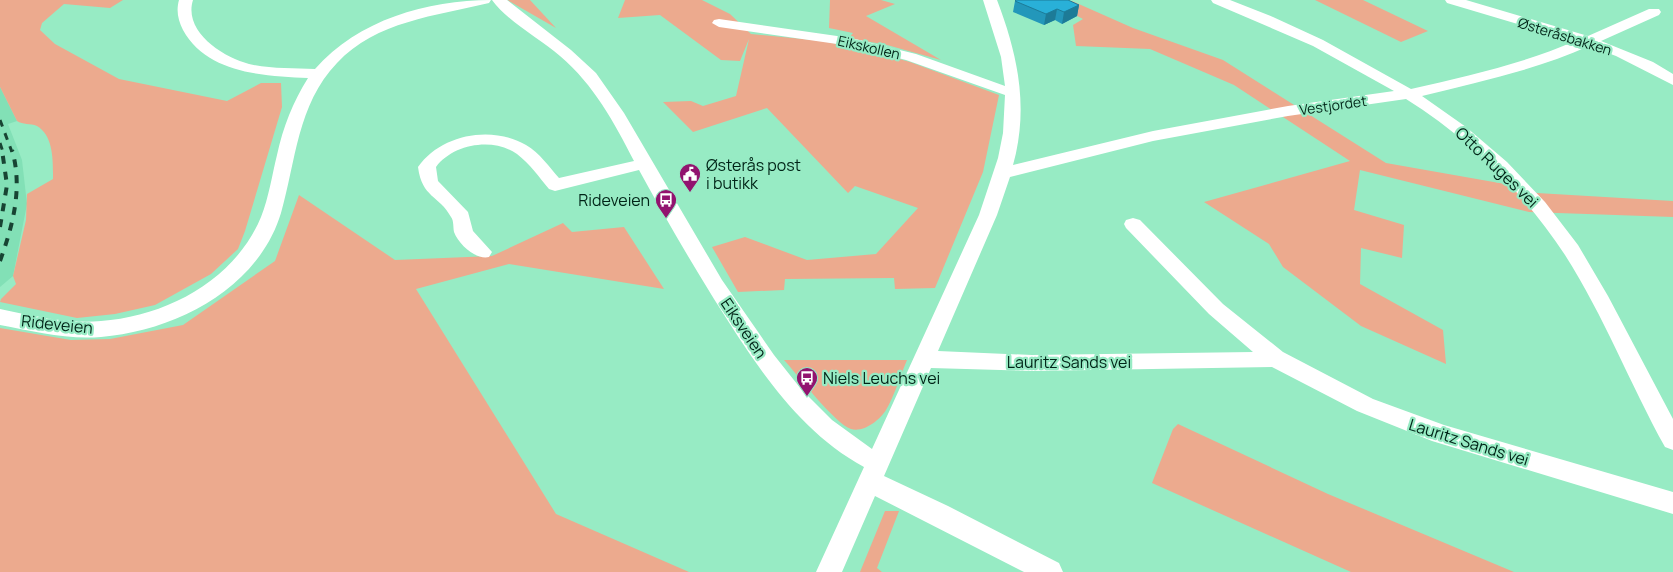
<svg xmlns="http://www.w3.org/2000/svg" width="1673" height="572" font-family="Manrope,sans-serif">
	<style>
		.built { fill: #82e0b6 }
		.green { fill: #ecaa8e }
		.lines { fill: none; stroke-linecap: round; stroke-linejoin: round }
		.minor { fill: #fff; fill-rule: evenodd }
		.rail-far1 { stroke: #184433; stroke-width: 3; stroke-dasharray: 7 7; stroke-linecap: butt }
		.rail { stroke: #184433; stroke-width: 4; stroke-dasharray: 8 8; stroke-linecap: butt }
		.wall { fill: #2397ba }
		.shaded-wall { fill: #1d7b97 }
		.building { fill: #29b0d8; stroke: #1d7b97 }
		.labels { text-anchor: middle; dominant-baseline: central; stroke-width: 4.5; stroke-linejoin: round; paint-order: stroke }
		.far-street-label { font-size: 14px; fill: #002417; stroke: #97ebc4 }
		.poi-label { font-size: 16px; fill: #002417; stroke: #97ebc4; text-anchor: start }
		.street-label { font-size: 16px; fill: #002417; stroke: #97ebc4 }
	</style>
	<rect width="100%" height="100%" fill="#97ebc4"/>
	<!-- built -->
	<path class="built" d="M0,87L17,121L8,124L22,160L27,204L13,276L0,287Z"/>
	<!-- green -->
	<path class="green" d="M0,0H123L110,8L64,4L42,23L40,30L55,44L119,79L227,101L261,83H281L282,107L245,231L238,249L211,274L155,305L115,314L77,318L0,302L1,299L16,284L13,276L26,220L27,194L53,179C53,162 54,136 37,126C30,123 23,125 17,121L0,87Z
		M508,0H530L556,28L509,1Z
		M625,0H702L730,14L751,34L823,41L870,51L910,62L999,95L983,172L935,288L895,289L894,278L785,279L784,290L738,292L712,247L745,237L807,260L876,254L918,208L855,186L848,193L767,108L693,132L663,102L691,101L703,106L736,96L749,39L740,61L721,60L660,15L618,18Z
		M830,0H881L895,4L866,16L941,60L887,45L849,38L853,33L829,28Z
		M1315,0H1363L1428,31L1401,42Z
		M1072,1L1133,28L1223,60L1386,163L1505,184L1537,193L1673,201V217L1529,212L1360,170L1354,210L1404,225L1402,258L1361,248L1360,284L1443,330L1446,364L1361,326L1283,267L1269,244L1204,202L1350,161L1234,85L1150,49L1076,46L1073,25L1083,19L1058,6Z
		M299,195L395,260L492,256L563,223L572,232L624,227L664,289L509,264L416,289L556,514L689,572H0V328L71,340L110,339L183,325L275,261Z
		M784,360H907C900,376 895,395 886,410C880,420 863,433 851,429C835,424 797,374 784,360Z
		M1178,424L1328,494L1514,572H1351L1152,483L1173,429Z
		M885,511H899L877,568L882,572H860Z"/>
	<g class="lines">
		<!-- minor -->
		<path class="minor" d="M179,0H193C183,32 223,57 249,64C270,69 293,68 315,69C358,20 427,0 491,0L489,3C436,16 376,21 337,63C297,105 296,161 281,213C258,289 175,331 101,337C67,340 33,331 0,325V309C33,316 67,324 101,321C167,316 235,280 261,217C269,197 272,175 277,155C283,127 293,102 308,78C265,76 207,74 183,30C178,20 176,11 179,0Z
			M492,0H507L571,50L596,73L624,113L722,280L774,355L801,389L832,420L872,449L979,215L998,158L1003,133L1005,95L906,60L851,46L719,27L712,23L714,20L719,19L851,38L916,54L1005,86L1001,57L983,0H997C1018,55 1029,108 1013,165L1153,131L1288,106L1394,91L1313,46L1213,3L1211,0H1230L1273,17L1323,40L1411,89C1466,76 1523,64 1575,41L1447,3L1445,0H1466L1588,36L1649,9H1659L1661,12L1659,15L1601,41L1653,62L1673,74V85L1616,56L1589,46C1536,70 1478,82 1422,96L1466,127L1507,162L1545,202L1578,245L1608,296L1673,419V450L1665,447C1630,384 1604,316 1565,255C1524,193 1469,138 1406,99L1288,116L1153,141L1010,177L997,215L938,351L1032,355L1253,352L1209,314L1126,228L1124,224L1126,220L1133,218L1140,220L1223,304L1283,352L1373,399L1444,425L1673,492V514L1432,441L1357,411L1272,367L1032,371L931,368L884,476L948,506L1059,563L1063,572H1024L875,496L842,572H816L864,467C796,430 754,362 714,299C688,257 663,214 639,170L555,191L549,189C539,177 530,164 517,154C493,137 453,144 436,167L438,181L468,212L473,231L492,252L489,257C476,260 459,245 454,232C453,227 454,221 451,217C439,195 422,198 418,167C441,134 492,125 526,145C540,153 549,167 559,178L634,161C614,122 594,85 560,56C540,39 507,21 492,0Z"/>
		<!-- rail-far1 -->
		<path class="rail-far1" d="M0,120L12,152
			M0,143L3,152"/>
		<!-- rail -->
		<path class="rail" d="M0,227L7,185L2,150
			M0,261C13,225 23,188 12,150"/>
	</g>
	<!-- wall -->
	<path class="wall" d="M1015,1L1079,5L1077,16L1062,24L1055,20L1044,25L1013,12Z"/>
	<!-- shaded-wall -->
	<path class="shaded-wall" d="M1079,5L1077,16L1062,24L1064,12Z
		M1057,9L1055,20L1044,25L1046,14Z"/>
	<!-- building -->
	<path class="building" d="M1016,0H1068L1079,5L1064,12L1057,9L1046,14L1015,1Z"/>
	<!-- icons -->
	<defs>
		<g id="civic-pin" transform="scale(1.125)"><path d="M0 17L-7.5 6A9.5 9.5 0 1 1 7.5 6Z" fill="#92136f" stroke="#97ebc4"/><path d="M-.6-6.5H3V-4.5H.6V-3L4-1V1h2V6H-6V1h2V-1L-.6-3ZM-1.2 2.5V6h2.4V2.5Z" fill="#fff"/></g>
		<g id="bus-pin" transform="scale(1.125)"><path d="M0 17L-7.5 6A9.5 9.5 0 1 1 7.5 6Z" fill="#92136f" stroke="#97ebc4"/><path d="M-5-6H5V4H4V6H2V4H-2V6H-4V4H-5ZM-3.5-4V0h7V-4ZM-3.5 1.2v1.5H-2V1.2ZM2 1.2v1.5H3.5V1.2Z" fill="#fff"/></g>
	</defs>
	<g fill-rule="evenodd">
		<use href="#civic-pin" x="690" y="174"/>
		<use href="#bus-pin" x="666" y="200"/>
		<use href="#bus-pin" x="807" y="378"/>
	</g>
	<g class="labels">
		<!-- far-street labels -->
		<g class="far-street-label">
			<text transform="translate(1565 36) rotate(17)">Østeråsbakken</text>
			<text transform="translate(869 47) rotate(13)">Eikskollen</text>
			<text transform="translate(1333 105) rotate(-8)">Vestjordet</text>
		</g>
		<!-- poi labels -->
		<g class="poi-label">
			<text x="706" y="165">Østerås post<tspan x="706" dy="18">i butikk</tspan></text>
			<text x="650" y="200" text-anchor="end">Rideveien</text>
			<text x="823" y="378">Niels Leuchs vei</text>
		</g>
		<!-- street labels -->
		<g class="street-label">
			<text transform="translate(1497 167) rotate(44)">Otto Ruges vei</text>
			<text transform="translate(57 324) rotate(6)">Rideveien</text>
			<text transform="translate(744 328) rotate(56)">Eiksveien</text>
			<text x="1069" y="362">Lauritz Sands vei</text>
			<text transform="translate(1469 442) rotate(17)">Lauritz Sands vei</text>
		</g>
	</g>
</svg>
